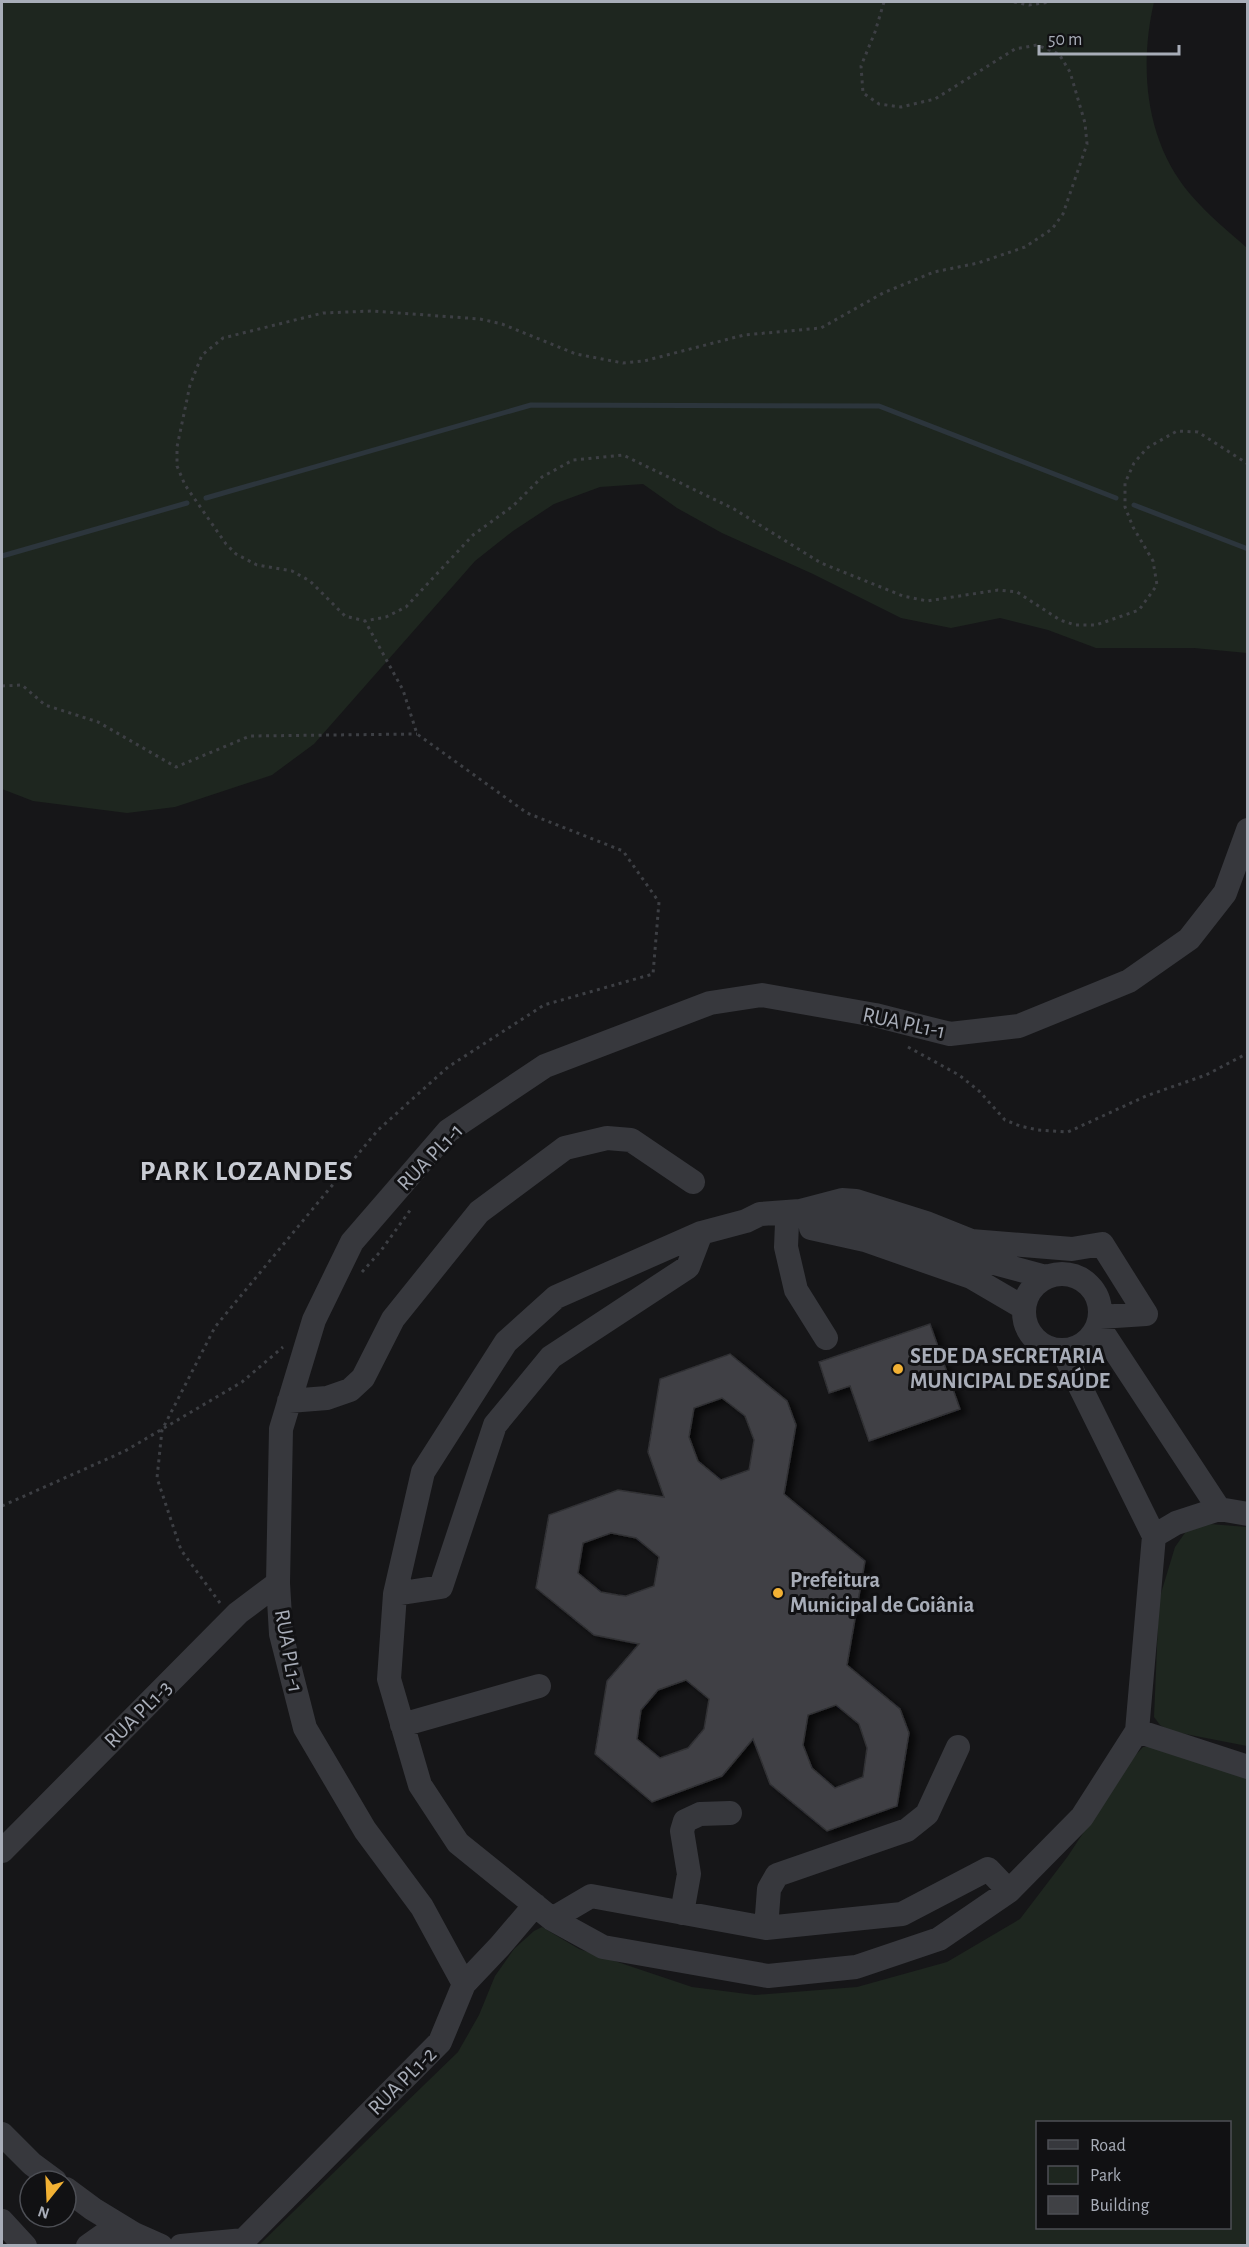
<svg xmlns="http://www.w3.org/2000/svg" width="1249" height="2247" font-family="'Alegreya Sans',sans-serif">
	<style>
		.green { fill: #1e261f; fill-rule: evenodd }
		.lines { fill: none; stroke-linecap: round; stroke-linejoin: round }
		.stream { stroke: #2c353c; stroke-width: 5 }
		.building { fill: #404145; stroke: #303034; stroke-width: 1.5; fill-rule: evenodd; filter: url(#shadow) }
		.path { stroke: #3d3f44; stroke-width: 3; stroke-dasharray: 3 4.5; stroke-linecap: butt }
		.minor { stroke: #37383d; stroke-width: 24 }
		.poi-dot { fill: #f2b134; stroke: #111113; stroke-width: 2 }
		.labels { text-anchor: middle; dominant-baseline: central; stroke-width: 6; stroke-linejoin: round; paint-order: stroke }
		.street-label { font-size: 22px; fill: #a8adb8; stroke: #111113 }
		.poi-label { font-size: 22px; font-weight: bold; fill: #a8adb8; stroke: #111113; text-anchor: start }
		.district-label { font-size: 28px; font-weight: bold; letter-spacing: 1.5px; fill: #c9ccd4; stroke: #111113 }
	</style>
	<defs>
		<filter id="shadow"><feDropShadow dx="6" dy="4" stdDeviation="3" flood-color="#0009"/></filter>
	</defs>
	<rect width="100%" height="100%" fill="#161618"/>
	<!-- green -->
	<path class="green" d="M2,2H1154C1139,67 1145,141 1190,194C1207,214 1228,231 1247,248V653L1194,648H1096L1048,630L1000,618L951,628L901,618L813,574L722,533L677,508L643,484L600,487L554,504L513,531L475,561L314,744L272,775L175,807L127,813L33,801L2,789Z
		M1210,1524L1247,1527V1746L1170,1731L1160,1725L1154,1717L1159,1600L1175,1547L1187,1530Z
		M1164,1745L1247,1777V2245L258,2246L458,2052L479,2015L495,1976L514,1949L534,1931L542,1927L579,1949L692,1987L755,1995L857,1987L947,1962L1020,1919L1068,1856L1131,1760L1143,1747ZM1038,2122H1230V2228H1038Z"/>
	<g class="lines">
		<!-- stream -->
		<path class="stream" d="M206,498L531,405L879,406L1116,498
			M1134,505L1248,549
			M2,556L187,503"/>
	</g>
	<!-- building -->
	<path class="building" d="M930,1324L960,1409L869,1441L850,1386L829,1393L819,1362Z
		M730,1354L787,1401L796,1425L784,1494L865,1561L847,1665L900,1709L909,1733L897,1806L827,1831L770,1784L753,1739L722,1776L652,1802L595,1754L607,1681L639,1644L594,1635L536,1588L549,1515L618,1490L664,1497L648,1452L660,1379ZM722,1398L745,1416L754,1440L749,1470L721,1480L698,1461L689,1437L694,1408ZM611,1533L636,1538L659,1557L654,1586L626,1596L618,1595L601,1592L578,1573L583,1543ZM686,1680L709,1699L704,1729L688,1748L660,1758L637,1739L641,1710L658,1690ZM836,1705L859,1724L867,1748L863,1777L835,1788L812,1768L803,1745L808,1715Z"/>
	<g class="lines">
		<!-- path -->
		<path class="path" d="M884,2L875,32L861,66L863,93L879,104L901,107L935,99L1015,49L1037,45L1059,54L1070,72L1085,123L1087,144L1063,214L1052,229L1025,247L978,263L934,272L883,293L821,328L744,335L644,361L623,363L576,354L502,324L480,319L372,311L323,313L223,338L202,355L190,385L177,447V466L185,485L226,544L236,554L257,565L292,571L310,581L345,616L365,621L386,617L406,607L473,535L513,506L542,477L573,460L623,455L734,509L821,563L903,596L927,601L998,590L1017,592L1060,620L1075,625H1096L1139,610L1157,585L1153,561L1133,527L1125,507V483L1134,463L1147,448L1177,431L1198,432L1248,464
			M1014,2L1029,5L1051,2
			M2,686L22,685L45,705L98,722L176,767L250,736L417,734
			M908,1047L959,1075L979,1091L1005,1120L1020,1126L1038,1130L1068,1132L1146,1096L1206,1075L1248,1053
			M362,1272L380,1252L411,1209
			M2,1506L125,1451L242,1382L283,1347
			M220,1603L181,1550L157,1478L162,1430L215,1327L378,1130L448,1067L544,1005L653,974L659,902L623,851L527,813L417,734L403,690L365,621"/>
		<!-- minor -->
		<path class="minor" d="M811,1228L865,1240L971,1277L1024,1308
			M1024 1312a38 38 0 1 1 76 0a38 38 0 1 1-76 0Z
			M1046,1277L972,1257L869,1223L800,1211L760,1214L746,1221L701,1233L556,1297L506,1342L423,1472L395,1594L389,1679L420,1785L458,1843L552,1919L603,1947L768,1976L856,1967L939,1939L1009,1891L1082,1817L1137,1731L1154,1536L1176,1523L1219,1509
			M1098,1325L1219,1509L1248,1514
			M826,1338L796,1290L786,1247L787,1223L800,1211L842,1200L856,1201L926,1223L971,1241L1072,1249L1102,1244L1146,1314L1100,1317
			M1062,1350L1154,1536
			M289,1401L327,1398L350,1390L363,1378L393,1319L479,1212L565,1148L607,1138L631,1140L693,1182
			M395,1594L441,1587L495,1425L551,1357L688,1267L701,1233
			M402,1725L539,1686
			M1137,1731L1248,1767
			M2,1851L238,1613L278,1583
			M682,1913L689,1874L682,1831L685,1821L700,1814L730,1813
			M552,1919L591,1896L766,1928L902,1914L988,1869L1009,1891
			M766,1928L769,1889L777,1875L907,1830L927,1814L958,1747
			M464,1984L422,1907L365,1830L305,1728L281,1634L278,1583L281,1429L314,1320L352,1242L448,1131L545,1066L710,1003L762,995L875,1015L950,1034L1019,1026L1129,981L1189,939L1225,893L1248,830
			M2,2134L32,2164L55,2181
			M66,2189L93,2209L134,2234
			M2,2221L25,2246
			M88,2246L105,2234H134L161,2246
			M181,2246L244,2240
			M242,2246L244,2240L440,2042L464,1984L500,1946L535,1905"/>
	</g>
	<!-- markers -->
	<g class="poi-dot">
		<circle cx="898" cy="1369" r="6"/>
		<circle cx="778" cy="1593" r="6"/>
	</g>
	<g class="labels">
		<!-- street labels -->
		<g class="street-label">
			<text transform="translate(904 1023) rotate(12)">RUA PL1-1</text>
			<text transform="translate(430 1157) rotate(-46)">RUA PL1-1</text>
			<text transform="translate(289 1651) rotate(80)">RUA PL1-1</text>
			<text transform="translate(138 1714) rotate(-45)">RUA PL1-3</text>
			<text transform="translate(402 2081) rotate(-45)">RUA PL1-2</text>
		</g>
		<!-- poi labels -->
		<g class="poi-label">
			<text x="910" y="1356">SEDE DA SECRETARIA<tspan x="910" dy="25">MUNICIPAL DE SAÚDE</tspan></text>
			<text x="790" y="1580">Prefeitura<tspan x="790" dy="25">Municipal de Goiânia</tspan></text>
		</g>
		<!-- district labels -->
		<g class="district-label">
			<text x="247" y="1172">PARK LOZANDES</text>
		</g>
	</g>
	<!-- border -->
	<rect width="1249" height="2247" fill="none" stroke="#a8adb8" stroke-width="6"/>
	<!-- legend -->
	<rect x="1036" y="2121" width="195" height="108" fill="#111113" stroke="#4d4f55" stroke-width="1.5"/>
	<rect x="1048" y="2140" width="30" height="9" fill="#37383d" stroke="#4d4f55" stroke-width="1.5"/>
	<text x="1090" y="2151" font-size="18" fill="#a8adb8">Road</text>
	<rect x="1048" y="2166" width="30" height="18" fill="#1e261f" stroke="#4d4f55" stroke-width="1.5"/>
	<text x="1090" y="2181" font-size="18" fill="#a8adb8">Park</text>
	<rect x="1048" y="2196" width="30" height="18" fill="#404145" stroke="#4d4f55" stroke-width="1.5"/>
	<text x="1090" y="2211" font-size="18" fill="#a8adb8">Building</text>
	<!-- north arrow -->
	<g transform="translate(48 2199) rotate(198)"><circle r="28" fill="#111113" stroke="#4d4f55" stroke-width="1.5"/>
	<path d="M0-4.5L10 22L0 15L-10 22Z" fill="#f2b134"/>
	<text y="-9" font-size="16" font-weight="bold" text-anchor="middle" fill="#a8adb8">N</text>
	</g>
	<!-- scale -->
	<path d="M1039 45v9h140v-9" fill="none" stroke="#a8adb8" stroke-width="3"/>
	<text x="1048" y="45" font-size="18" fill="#a8adb8" stroke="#111113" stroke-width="4.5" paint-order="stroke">50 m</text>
</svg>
